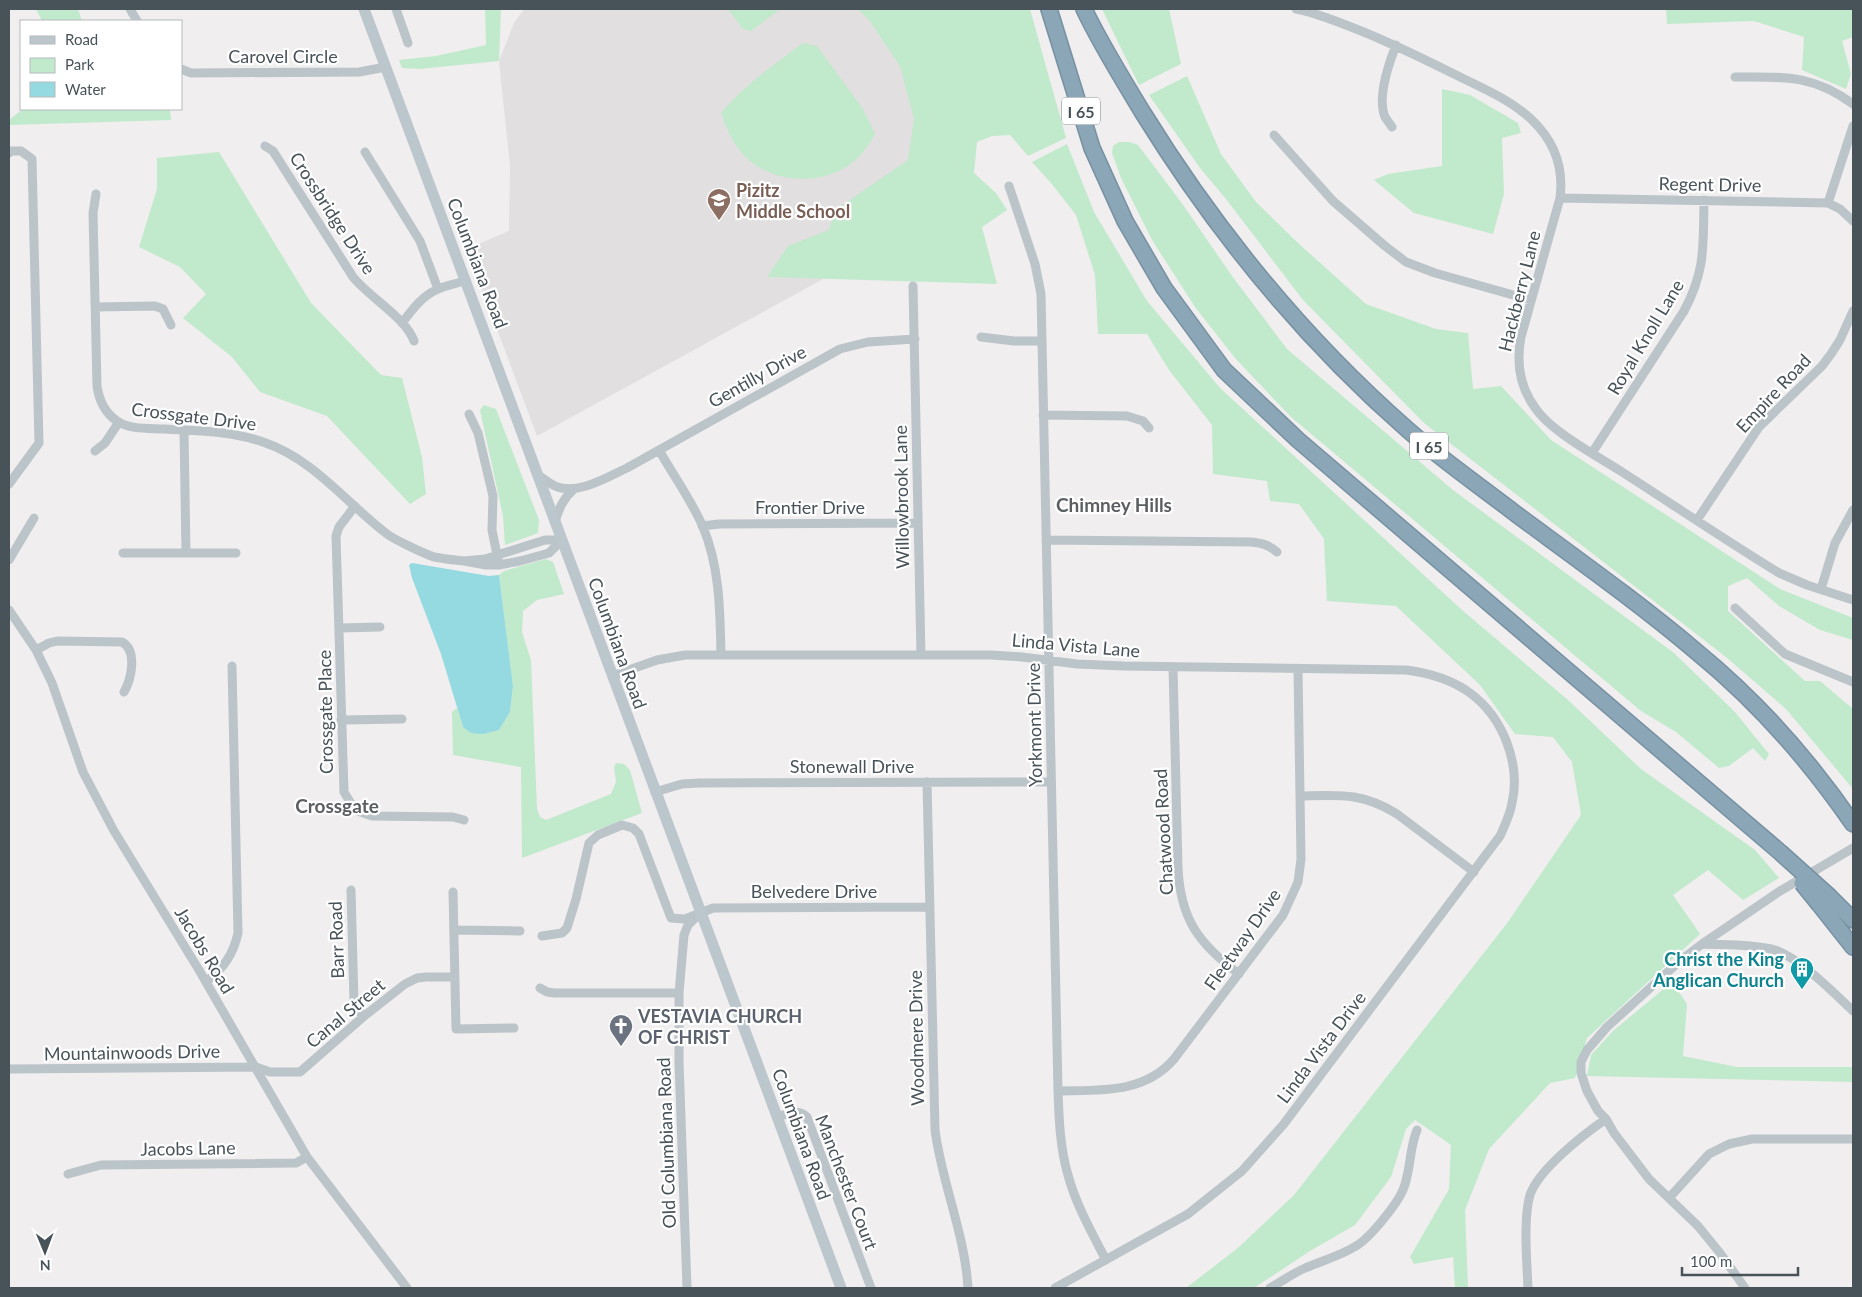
<svg xmlns="http://www.w3.org/2000/svg" width="1862" height="1297" font-family="Lato,sans-serif">
	<style>
		.education { fill: #e1dfdf }
		.green { fill: #c1e9cc }
		.water { fill: #94dae0 }
		.lines { fill: none; stroke-linecap: round; stroke-linejoin: round }
		.highway-casing { stroke: #7791a2; stroke-width: 18 }
		.street { stroke: #bbc4c9; stroke-width: 9 }
		.secondary { stroke: #bcc6cd; stroke-width: 11 }
		.highway { stroke: #8ba6b7; stroke-width: 15 }
		.highway-bridge-casing { stroke: #7791a2; stroke-width: 18; stroke-linecap: butt }
		.highway-bridge { stroke: #8ba6b7; stroke-width: 15 }
		.labels { text-anchor: middle; dominant-baseline: central; stroke-width: 4.5; stroke-linejoin: round; paint-order: stroke }
		.shield { fill: #fff; stroke: #7f878b; stroke-width: 1 }
		.shield-label { font-size: 16px; font-weight: bold; fill: #485359 }
		.street-label { font-size: 18px; fill: #485359; stroke: #fff }
		.education-label { font-size: 18px; font-weight: bold; fill: #785e54; stroke: #fff; text-anchor: start }
		.culture-label { font-size: 18px; font-weight: bold; fill: #0d838f; stroke: #fff; text-anchor: end }
		.worship-label { font-size: 18px; font-weight: bold; fill: #5b616d; stroke: #fff; text-anchor: start }
		.neighbourhood-label { font-size: 19px; font-weight: bold; fill: #5b5f62; stroke: #fff }
	</style>
	<rect width="100%" height="100%" fill="#f0eeee"/>
	<!-- education -->
	<path class="education" d="M524,9H873L916,58L947,211L537,436L467,249L509,231L510,166L499,61L514,23Z"/>
	<!-- green -->
	<path class="green" d="M36,9H78L82,21H42Z
		M485,9H501L499,61L419,69L402,68L399,60L436,56L486,45Z
		M728,9H780L751,31L743,29Z
		M858,9H1030L1066,138L1028,156L1010,135L992,136L977,142L974,173L996,193L1007,210L982,227L997,284L767,277L788,246L829,230L835,210L908,160L914,119L900,66L869,20Z
		M1102,9H1169L1181,64L1139,85Z
		M1666,9H1853V37L1842,41L1851,74L1846,89L1802,70L1804,37L1754,21L1667,24Z
		M803,43L817,46L863,109L875,134C868,146 860,158 848,166C815,187 765,182 740,151C731,139 726,127 721,113C745,85 773,65 803,43Z
		M1187,76L1221,154L1256,202L1298,243L1366,304L1436,329L1468,333L1473,389L1501,386L1551,440L1780,589L1853,618V640L1820,630L1779,606L1747,578L1728,586V611L1805,681H1820L1853,709V789L1786,709L1726,657L1424,423L1303,300L1226,199L1200,168L1149,95Z
		M1442,89L1470,95L1518,123L1521,133L1502,138L1504,194L1493,234L1414,213L1374,180L1388,174L1442,166Z
		M23,109H170L171,120L9,125V120Z
		M1119,142H1130L1138,145L1181,202L1232,276L1287,349L1453,490L1674,653L1735,712L1769,754L1765,761L1753,748L1729,766L1719,768L1676,732L1641,711L1291,417L1235,358L1195,307L1152,240L1121,178L1112,153L1113,146Z
		M1067,144L1094,212L1147,301L1220,388L1462,610L1568,700L1641,769L1755,850L1779,878L1743,900L1708,870L1673,895L1700,934L1587,1038L1575,1078L1550,1083L1489,1149L1465,1210L1468,1288H1455L1453,1257L1414,1264L1410,1257L1449,1189L1451,1145L1415,1120L1406,1129L1391,1177L1355,1225L1310,1251L1254,1288H1186L1239,1247L1294,1195L1508,922L1581,815L1572,762L1553,737L1515,734L1480,685L1396,606L1327,601L1324,539L1299,504L1270,501L1267,481L1213,474L1212,425L1169,370L1147,334H1098L1095,275L1076,215L1051,183L1032,162Z
		M219,152L311,303L381,375L402,378L422,457L426,494L410,504L327,416L260,392L232,357L183,318L206,294L180,267L139,247L157,189V158Z
		M484,405L496,409L539,520L538,533L505,545L503,516L480,410Z
		M546,559L553,562L564,594L537,600L523,611L522,632L531,660L537,809L540,817L546,820L611,794L616,782L614,767L616,763L624,764L630,770L642,813L522,858L521,767L453,755L452,712L457,708L463,727L484,734L499,730L510,712L513,686L499,575L504,571Z
		M1672,982L1687,1004L1683,1056L1737,1067H1853V1082L1587,1076L1591,1055L1613,1031Z"/>
	<!-- water -->
	<path class="water" d="M412,563L489,576L499,575L513,686L510,712L499,730L484,734L471,733L463,727L441,654L412,578L409,565Z"/>
	<g class="lines">
		<!-- highway casing -->
		<g class="highway-casing">
			<path id="highway" d="M1049,9L1092,148L1125,221L1164,288L1224,370L1298,440L1781,853
				M1084,9C1101,45 1122,78 1143,113C1216,231 1304,339 1408,430C1442,460 1480,486 1516,514C1577,559 1639,603 1697,652C1757,701 1809,760 1853,824
				M1830,897L1853,920
				M1819,904L1853,947"/>
		</g>
		<!-- street -->
		<path class="street" d="M130,9L137,21
			M396,9L408,43
			M1296,9C1313,12 1330,19 1346,25C1383,39 1418,56 1454,74C1480,87 1510,99 1532,120C1555,142 1564,167 1560,198L1521,337C1516,363 1520,388 1536,409C1551,431 1595,455 1619,470C1672,504 1725,540 1779,573L1807,585L1853,600
			M181,69L191,73L359,72L386,67
			M1735,77C1784,77 1812,74 1853,104
			M1392,127C1390,124 1387,120 1385,117C1377,98 1389,63 1396,45
			M1274,135L1333,201L1385,246L1406,262L1435,273L1531,300
			M265,146L273,151L353,277C369,297 406,318 414,341
			M365,152L420,241L438,289
			M9,153L11,151H21L32,159L39,443L9,484
			M1009,186L1035,264L1041,294L1058,1091C1059,1119 1060,1148 1068,1175C1076,1205 1092,1233 1106,1260
			M96,194L93,213L97,386C99,400 105,413 117,421C130,430 150,428 165,429C197,431 232,431 263,442C314,459 345,502 387,534C395,540 425,554 434,557C444,559 455,560 464,561
			M1560,198L1828,203L1840,209L1853,221
			M1828,203L1853,126
			M913,286L921,655
			M95,307L155,306L163,309L171,325
			M402,323C412,310 421,297 436,290C446,285 457,284 466,280
			M981,337L1014,341H1042
			M469,414L478,433L493,496L492,530L498,560
			M1043,415L1127,416L1143,421L1149,428
			M184,430L186,553
			M659,450C673,475 692,501 703,527C720,568 720,611 721,655
			M95,451L105,443L119,422
			M1592,453L1684,311C1706,270 1703,245 1704,200
			M538,475C544,479 549,483 555,486C577,496 607,477 627,468L840,349L868,342L915,339
			M355,506L339,527L336,536L344,792L355,810L372,816L453,817L464,820
			M1697,520L1759,427L1822,366L1831,354L1840,340L1853,311
			M555,522C559,508 563,499 574,489
			M702,526L719,524L918,523
			M545,540H562L549,553L520,561L499,565H486L464,561L485,559Z
			M1046,540L1251,542C1262,543 1269,545 1277,552
			M123,553H236
			M9,560L34,518
			M1821,589L1835,543L1853,510
			M1735,608L1785,654L1853,682
			M9,610L36,650L52,683L83,772L114,831L199,970L307,1157L407,1288
			M339,628L380,627
			M36,650L49,643L57,641L122,642C138,651 131,680 124,692
			M1173,667L1178,867C1180,919 1199,944 1239,974
			M612,676L657,660L685,655H991L1022,657L1077,664L1124,666L1406,670C1429,673 1451,679 1470,693C1503,717 1521,764 1512,803C1510,815 1505,825 1500,836L1283,1125L1242,1171L1188,1214L1055,1288
			M341,720L402,719
			M927,782L935,1130C942,1184 965,1234 968,1288
			M655,792L682,784L699,783L1051,782
			M1300,796C1339,795 1362,792 1397,814L1474,872
			M351,890L354,1002L363,1017
			M453,892L456,1029L514,1028
			M454,930L520,931
			M542,936L562,933L567,928L576,899L589,843L598,835L622,825L633,828L639,834L671,918L685,919L713,908L930,907
			M1702,944C1724,945 1750,944 1771,949C1796,954 1834,993 1853,1011
			M206,982C223,968 233,956 238,933L232,666
			M540,988L547,992L555,993H679
			M9,1069L256,1067L270,1072H300L363,1017L405,984L417,978L426,977H455
			M1058,1091C1100,1090 1144,1094 1174,1059L1283,915L1298,882L1301,859L1298,669
			M777,1117C788,1114 798,1108 807,1117L871,1288
			M68,1174L101,1165L296,1163L307,1157
			M1669,1198L1709,1154L1729,1144L1752,1139H1853
			M687,1288L679,1062V993L684,935L688,925L696,917
			M1270,1288C1281,1282 1292,1274 1303,1269C1321,1261 1340,1256 1356,1246C1370,1238 1397,1204 1403,1190C1411,1171 1409,1149 1417,1130
			M1528,1288C1527,1263 1523,1218 1530,1195C1538,1170 1584,1134 1606,1119
			M1745,1288L1720,1253L1698,1226L1649,1179L1614,1133L1606,1119L1598,1111L1587,1091L1581,1073V1062L1587,1050L1607,1027L1681,960L1702,944L1780,891L1853,848"/>
		<!-- secondary -->
		<path class="secondary" d="M364,9C524,435 679,863 841,1288"/>
		<!-- highway -->
		<use href="#highway" class="highway"/>
		<!-- highway-bridge casing -->
		<g class="highway-bridge-casing">
			<path id="highway-bridge" d="M1781,853L1830,897
				M1802,883L1819,904"/>
		</g>
		<!-- highway-bridge -->
		<use href="#highway-bridge" class="highway-bridge"/>
	</g>
	<!-- icons -->
	<defs>
		<g id="school-pin" transform="scale(1.25)"><path d="M0 17L-7.5 6A9.5 9.5 0 1 1 7.5 6Z" fill="#8d6e63" stroke="#fff"/><path d="M0-5L7-2L0 1L-7-2ZM-4 1L0 2.5L4 1V4Q0 6-4 4Z" fill="#fff"/></g>
		<g id="building-pin" transform="scale(1.25)"><path d="M0 17L-7.5 6A9.5 9.5 0 1 1 7.5 6Z" fill="#0f9aa8" stroke="#fff"/><path d="M-4-6H4V6H1V3H-1V6H-4ZM-2.5-4.3h1.7v1.8h-1.7ZM.8-4.3h1.7v1.8H.8ZM-2.5-1h1.7V.8h-1.7ZM.8-1h1.7V.8H.8Z" fill="#fff"/></g>
		<g id="church-pin" transform="scale(1.25)"><path d="M0 17L-7.5 6A9.5 9.5 0 1 1 7.5 6Z" fill="#6b7280" stroke="#fff"/><path d="M-1.2-6h2.4v3.5h3.3v2.4h-3.3V6h-2.4V-.1h-3.3v-2.4h3.3Z" fill="#fff"/></g>
	</defs>
	<g fill-rule="evenodd">
		<use href="#school-pin" x="719" y="200"/>
		<use href="#building-pin" x="1802" y="969"/>
		<use href="#church-pin" x="621" y="1026"/>
	</g>
	<g class="labels">
		<!-- shield labels -->
		<g class="shield">
			<rect x="1062" y="97.5" width="38" height="27" rx="4"/>
			<rect x="1410" y="432.5" width="38" height="27" rx="4"/>
		</g>
		<g class="shield-label">
			<text x="1081" y="111">I 65</text>
			<text x="1429" y="446">I 65</text>
		</g>
		<!-- street labels -->
		<g class="street-label">
			<text x="283" y="56">Carovel Circle</text>
			<text transform="translate(1710 184) rotate(1)">Regent Drive</text>
			<text transform="translate(333 213) rotate(57)">Crossbridge Drive</text>
			<text transform="translate(478 263) rotate(69)">Columbiana Road</text>
			<text transform="translate(1519 291) rotate(-76)">Hackberry Lane</text>
			<text transform="translate(1645 337) rotate(-59)">Royal Knoll Lane</text>
			<text transform="translate(757 376) rotate(-29)">Gentilly Drive</text>
			<text transform="translate(1773 393) rotate(-47)">Empire Road</text>
			<text transform="translate(194 416) rotate(7)">Crossgate Drive</text>
			<text transform="translate(901 497) rotate(-91)">Willowbrook Lane</text>
			<text x="810" y="507">Frontier Drive</text>
			<text transform="translate(618 643) rotate(70)">Columbiana Road</text>
			<text transform="translate(1076 645) rotate(5)">Linda Vista Lane</text>
			<text transform="translate(325 712) rotate(-91)">Crossgate Place</text>
			<text transform="translate(1034 725) rotate(-91)">Yorkmont Drive</text>
			<text x="852" y="766">Stonewall Drive</text>
			<text transform="translate(1163 832) rotate(-93)">Chatwood Road</text>
			<text x="814" y="891">Belvedere Drive</text>
			<text transform="translate(1242 939) rotate(-55)">Fleetway Drive</text>
			<text transform="translate(336 940) rotate(-92)">Barr Road</text>
			<text transform="translate(205 950) rotate(59)">Jacobs Road</text>
			<text transform="translate(345 1013) rotate(-40)">Canal Street</text>
			<text transform="translate(916 1038) rotate(-91)">Woodmere Drive</text>
			<text transform="translate(1321 1047) rotate(-53)">Linda Vista Drive</text>
			<text transform="translate(132 1052) rotate(-1)">Mountainwoods Drive</text>
			<text transform="translate(802 1134) rotate(70)">Columbiana Road</text>
			<text transform="translate(666 1143) rotate(-92)">Old Columbiana Road</text>
			<text transform="translate(188 1148) rotate(-1)">Jacobs Lane</text>
			<text transform="translate(847 1182) rotate(69)">Manchester Court</text>
		</g>
		<!-- education labels -->
		<g class="education-label">
			<text x="736" y="190">Pizitz<tspan x="736" dy="21">Middle School</tspan></text>
		</g>
		<!-- culture labels -->
		<g class="culture-label">
			<text x="1784" y="959">Christ the King<tspan x="1784" dy="21">Anglican Church</tspan></text>
		</g>
		<!-- worship labels -->
		<g class="worship-label">
			<text x="638" y="1016">VESTAVIA CHURCH<tspan x="638" dy="21">OF CHRIST</tspan></text>
		</g>
		<!-- neighbourhood labels -->
		<g class="neighbourhood-label">
			<text x="1114" y="504">Chimney Hills</text>
			<text x="337" y="805">Crossgate</text>
		</g>
	</g>
	<!-- border -->
	<rect width="1862" height="1297" fill="none" stroke="#485359" stroke-width="20"/>
	<!-- legend -->
	<rect x="20" y="20" width="162" height="90" fill="#ffffff" stroke="#b6babd"/>
	<rect x="30" y="36" width="25" height="8" fill="#bcc6cd" stroke="#b6babd"/>
	<text x="65" y="45" font-size="15" fill="#485359">Road</text>
	<rect x="30" y="58" width="25" height="15" fill="#c1e9cc" stroke="#b6babd"/>
	<text x="65" y="70" font-size="15" fill="#485359">Park</text>
	<rect x="30" y="82" width="25" height="15" fill="#94dae0" stroke="#b6babd"/>
	<text x="65" y="95" font-size="15" fill="#485359">Water</text>
	<!-- north arrow -->
	<g transform="translate(45 1252) rotate(179)" stroke="#ffffff" stroke-width="4" paint-order="stroke">
	<path d="M0-4L9 19L0 12L-9 19Z" fill="#485359"/>
	<text y="-8" font-size="14" font-weight="bold" text-anchor="middle" fill="#485359">N</text>
	</g>
	<!-- scale -->
	<path d="M1682 1267v8h116v-8" fill="none" stroke="#485359" stroke-width="2.5"/>
	<text x="1690" y="1267" font-size="15" fill="#485359" stroke="#ffffff" stroke-width="4" paint-order="stroke">100 m</text>
</svg>
